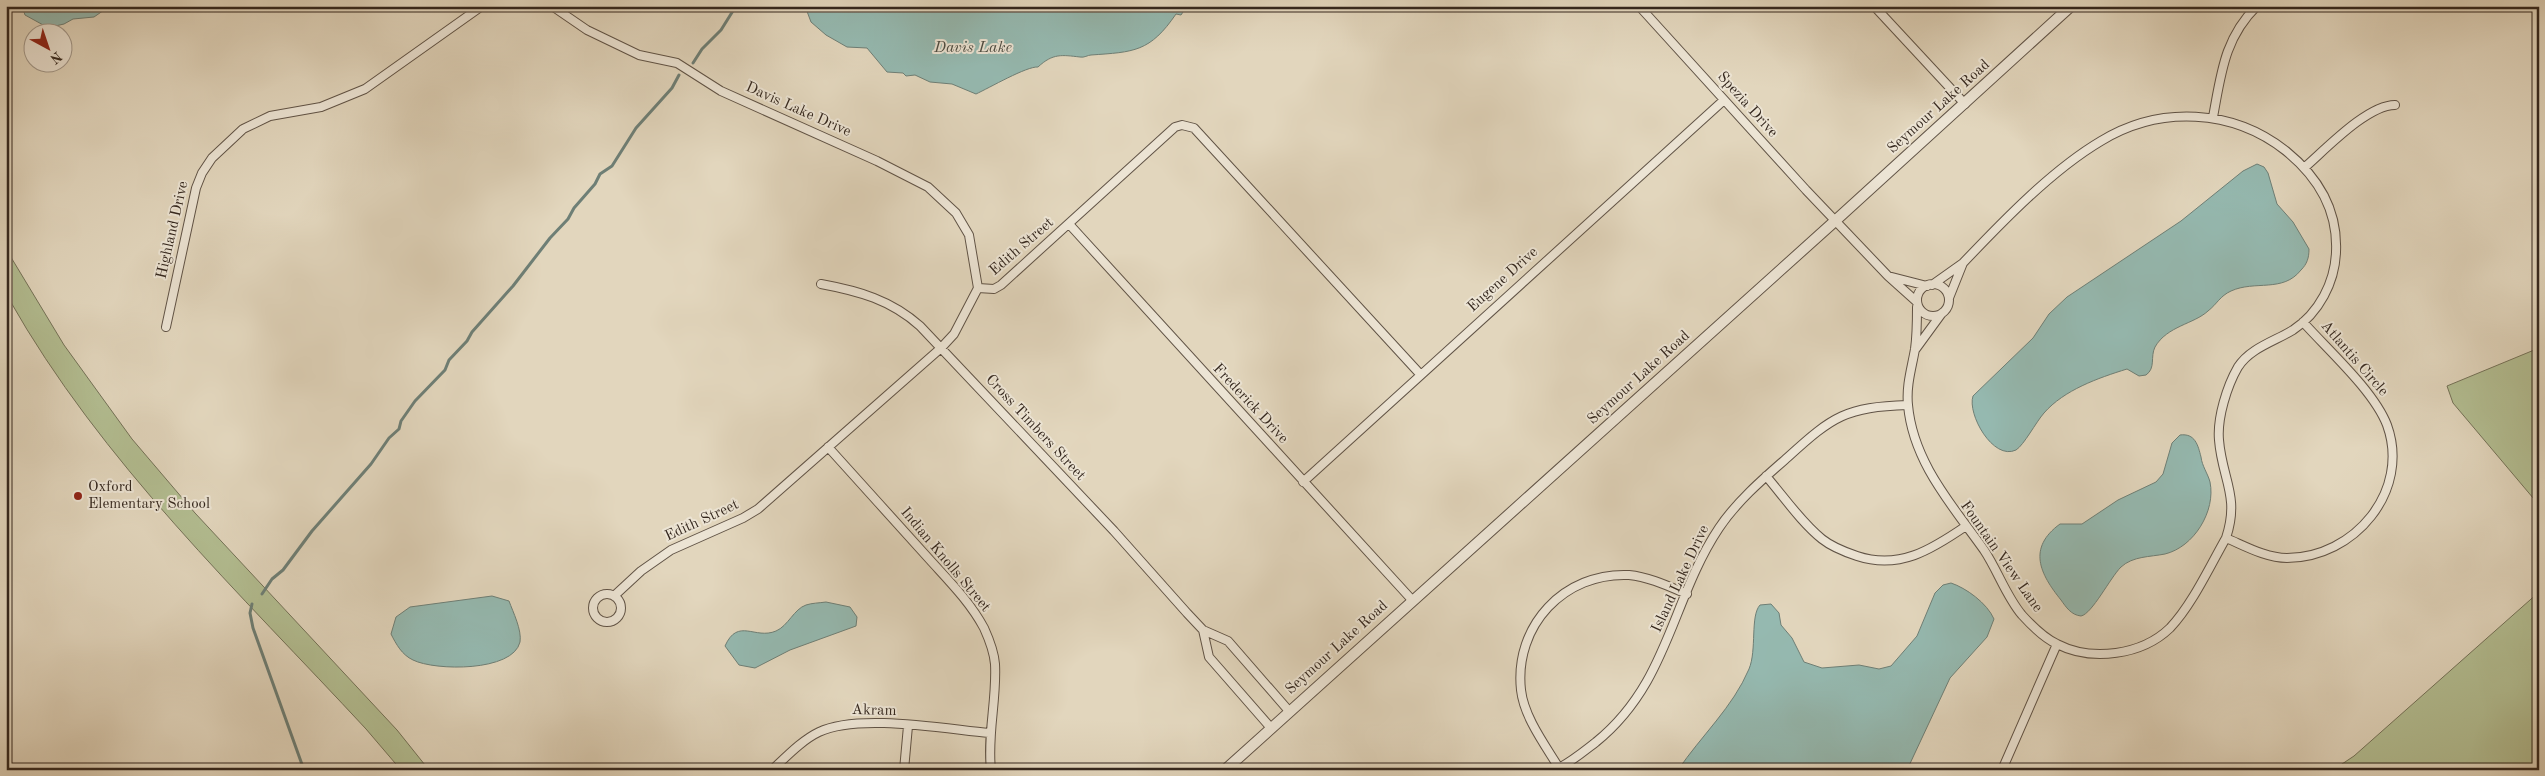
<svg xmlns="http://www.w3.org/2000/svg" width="2545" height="776" font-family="'Old Standard TT',serif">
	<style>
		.green { fill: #b3be92; stroke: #747258 }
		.water { fill: #95b9b0; stroke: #6e7f76 }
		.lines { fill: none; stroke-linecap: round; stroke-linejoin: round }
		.stream { stroke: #6e7f76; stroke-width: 3 }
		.minor-casing { stroke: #605346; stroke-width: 10 }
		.tertiary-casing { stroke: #605346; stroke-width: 12 }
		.minor { stroke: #ece4d4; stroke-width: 8 }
		.tertiary { stroke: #ece4d4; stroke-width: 10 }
		.poi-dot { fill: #8f2418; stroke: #ece4d4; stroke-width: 2 }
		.labels { text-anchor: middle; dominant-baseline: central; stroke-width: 4; stroke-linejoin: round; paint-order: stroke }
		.street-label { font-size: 15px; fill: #34271e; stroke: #ece4d4 }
		.poi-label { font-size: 15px; fill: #34271e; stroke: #ece4d4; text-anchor: start }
		.water-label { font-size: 16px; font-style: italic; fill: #4c4c42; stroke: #ece4d4 }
	</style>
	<rect width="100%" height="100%" fill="#e2d6bd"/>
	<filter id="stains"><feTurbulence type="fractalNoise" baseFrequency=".004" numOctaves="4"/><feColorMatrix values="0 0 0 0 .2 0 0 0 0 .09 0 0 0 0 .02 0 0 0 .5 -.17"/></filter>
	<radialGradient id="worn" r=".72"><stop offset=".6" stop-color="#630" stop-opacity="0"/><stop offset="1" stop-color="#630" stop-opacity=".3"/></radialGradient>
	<!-- green -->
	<path class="green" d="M6,249L64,345L132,439L195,513L397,730L429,770H401L366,729C240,593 101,462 9,299L6,301Z
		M2539,348V505L2453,403L2447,386Z
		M2539,592V770H2333L2354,756Z"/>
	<!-- water -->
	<path class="water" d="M22,6H110L94,17L73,19L64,24L51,27L57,32L40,31L45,26L25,15Z
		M805,6H1187L1181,15L1176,14C1150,52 1134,52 1091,55C1088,55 1084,58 1080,57C1062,55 1053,53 1038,67C1027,66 989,88 976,94L952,84L930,82L915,75L906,76L903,73L887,72L867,48L847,47L826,35L811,22Z
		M2257,164L2264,167L2268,173L2277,204L2293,222L2309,249C2309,258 2307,264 2301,270C2283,293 2255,280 2231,291C2220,296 2217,304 2208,311C2194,324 2167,326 2155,347C2150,357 2156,368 2146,375L2139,376L2127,369C2098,378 2064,390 2044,413C2036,422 2024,445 2016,450C1993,461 1967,414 1973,396L2033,338L2049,314L2067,297L2181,221L2243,171Z
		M2180,435C2195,433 2198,445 2201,457C2202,466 2208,474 2210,482C2216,511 2194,547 2165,554C2150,557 2133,556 2121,567C2110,578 2092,614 2081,616C2071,615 2066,607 2061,600C2040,574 2027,548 2060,524H2082L2118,500L2156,482L2163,474L2172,443Z
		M1951,583C1966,588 1987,603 1994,619L1987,637L1950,678L1907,770H1678C1701,736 1733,707 1749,669C1757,650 1750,616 1760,605L1771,604L1779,613L1781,625L1792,638L1804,662L1822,668L1859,665L1879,669L1891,666L1917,636L1935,593L1943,585Z
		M492,596L509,601C513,612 522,630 520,642C513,672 435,671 413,660C402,655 396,644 391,634L396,617L410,607Z
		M826,602L850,607L857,617L856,626L790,650L755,668L739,665L725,646C738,617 755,640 776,631C788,626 794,609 806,605C812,603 819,603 826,602Z"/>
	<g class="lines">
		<!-- stream -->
		<path class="stream" d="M693,63L702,49L721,30L736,6
			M262,594L272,579L283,570L312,531L371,464L389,438L399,429L401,421L415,401L445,370L449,360L467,341L472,332L513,286L550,238L568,219L574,208L595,184L600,174L612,166L636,128L672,88L679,75
			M252,604L250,613L253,628L304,770"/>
		<!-- minor casing -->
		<g class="minor-casing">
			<path id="minor" d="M552,6L587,30L639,55L677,63L721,91L877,161L928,187L956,213L969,235L978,288
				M1639,6L1806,190L1888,276
				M1874,6L1965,104
				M2213,117C2221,75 2224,38 2257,6
				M2304,168C2325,150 2367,105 2395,105
				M1069,224L1413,601
				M821,284C859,291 891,300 920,326L1114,531L1187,613L1203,630L1228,641L1289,711
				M1917 300a16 16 0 1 1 32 0a16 16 0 1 1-32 0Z
				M1932,285L1963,263L1949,298
				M978,288L994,289L1001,285L1175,127L1182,125L1194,128L1420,374
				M1917,302L1888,276L1927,286
				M1917,307C1917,321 1917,335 1915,349C1912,367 1906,385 1908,405C1913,462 1952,505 1984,550C1998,571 2006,596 2022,615C2032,626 2044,638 2057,644C2092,662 2142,655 2170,628C2192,605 2210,566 2226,538C2240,496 2222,479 2219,440C2217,418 2227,386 2238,367C2250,348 2275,341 2293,330C2319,313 2335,282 2336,252C2338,210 2318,177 2286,151C2233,109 2160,105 2101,141C2052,170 2003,221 1963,263
				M166,327L196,188L202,173L212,158L243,129L270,116L321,107L365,89L482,6
				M1915,350L1942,313
				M828,447C862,485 896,522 930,560C949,581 970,602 984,628C989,639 994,652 995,664C997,700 987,734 991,770
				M1766,476C1784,497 1801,522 1822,539C1832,547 1845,552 1857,556C1899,570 1931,550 1966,526
				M1303,482L1724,100
				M2226,538C2245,546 2266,558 2287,558C2354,558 2411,491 2387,425C2374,391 2328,350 2303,322
				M593 608a14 14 0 1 1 28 0a14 14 0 1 1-28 0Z
				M614,596L641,571L671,550L743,518L758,509L941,348L954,334L978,288
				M1203,630L1209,657L1271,728
				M1559,768C1545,745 1524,717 1521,690C1514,626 1564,572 1629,575C1649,577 1668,586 1687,594
				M772,770C786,757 802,740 819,732C858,713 945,729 989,733
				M904,770L908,726
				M1555,770C1570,763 1583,752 1596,742C1669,683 1671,600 1719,528C1737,501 1764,478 1788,457C1833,416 1846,407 1908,405
				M2002,770L2057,644"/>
		</g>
		<!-- tertiary casing -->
		<g class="tertiary-casing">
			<path id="tertiary" d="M1225,770L1835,221L2071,6"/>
		</g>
		<!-- minor -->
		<use href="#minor" class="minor"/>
		<!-- tertiary -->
		<use href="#tertiary" class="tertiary"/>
	</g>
	<!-- markers -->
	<circle class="poi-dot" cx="78" cy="496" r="5"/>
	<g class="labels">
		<!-- street labels -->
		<g class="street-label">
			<text transform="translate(1747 105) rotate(48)">Spezia Drive</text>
			<text transform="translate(1939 107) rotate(-42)">Seymour Lake Road</text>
			<text transform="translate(798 110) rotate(24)">Davis Lake Drive</text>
			<text transform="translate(173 230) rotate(-77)">Highland Drive</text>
			<text transform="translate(1022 247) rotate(-41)">Edith Street</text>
			<text transform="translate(1503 280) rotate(-42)">Eugene Drive</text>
			<text transform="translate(2354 359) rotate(49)">Atlantis Circle</text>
			<text transform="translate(1639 378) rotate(-42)">Seymour Lake Road</text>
			<text transform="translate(1250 404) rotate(47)">Frederick Drive</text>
			<text transform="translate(1035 428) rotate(47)">Cross Timbers Street</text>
			<text transform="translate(702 521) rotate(-25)">Edith Street</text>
			<text transform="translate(2001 557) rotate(55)">Fountain View Lane</text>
			<text transform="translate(945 560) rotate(50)">Indian Knolls Street</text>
			<text transform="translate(1681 579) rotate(-65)">Island Lake Drive</text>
			<text transform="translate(1337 648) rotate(-42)">Seymour Lake Road</text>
			<text transform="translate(874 711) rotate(1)">Akram</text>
		</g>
		<!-- poi labels -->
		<g class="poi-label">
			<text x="88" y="487">Oxford<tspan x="88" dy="17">Elementary School</tspan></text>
		</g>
		<!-- water labels -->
		<g class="water-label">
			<text x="973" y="48">Davis Lake</text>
		</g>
	</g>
	<!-- margin -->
	<rect width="2545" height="776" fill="none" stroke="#e2d6bd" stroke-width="25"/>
	<rect x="8" y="8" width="2530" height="761" fill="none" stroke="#34271e" stroke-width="2.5"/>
	<rect x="12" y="12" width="2520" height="751" fill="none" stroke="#34271e"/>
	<!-- north arrow -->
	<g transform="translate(48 48) rotate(140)"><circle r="24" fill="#ece4d4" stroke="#a2988b"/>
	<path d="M0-4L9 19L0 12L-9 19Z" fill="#8f2418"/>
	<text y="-8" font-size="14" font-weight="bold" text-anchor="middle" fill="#34271e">N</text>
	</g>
	<rect width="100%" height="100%" filter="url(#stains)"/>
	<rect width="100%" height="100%" fill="url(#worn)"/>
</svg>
